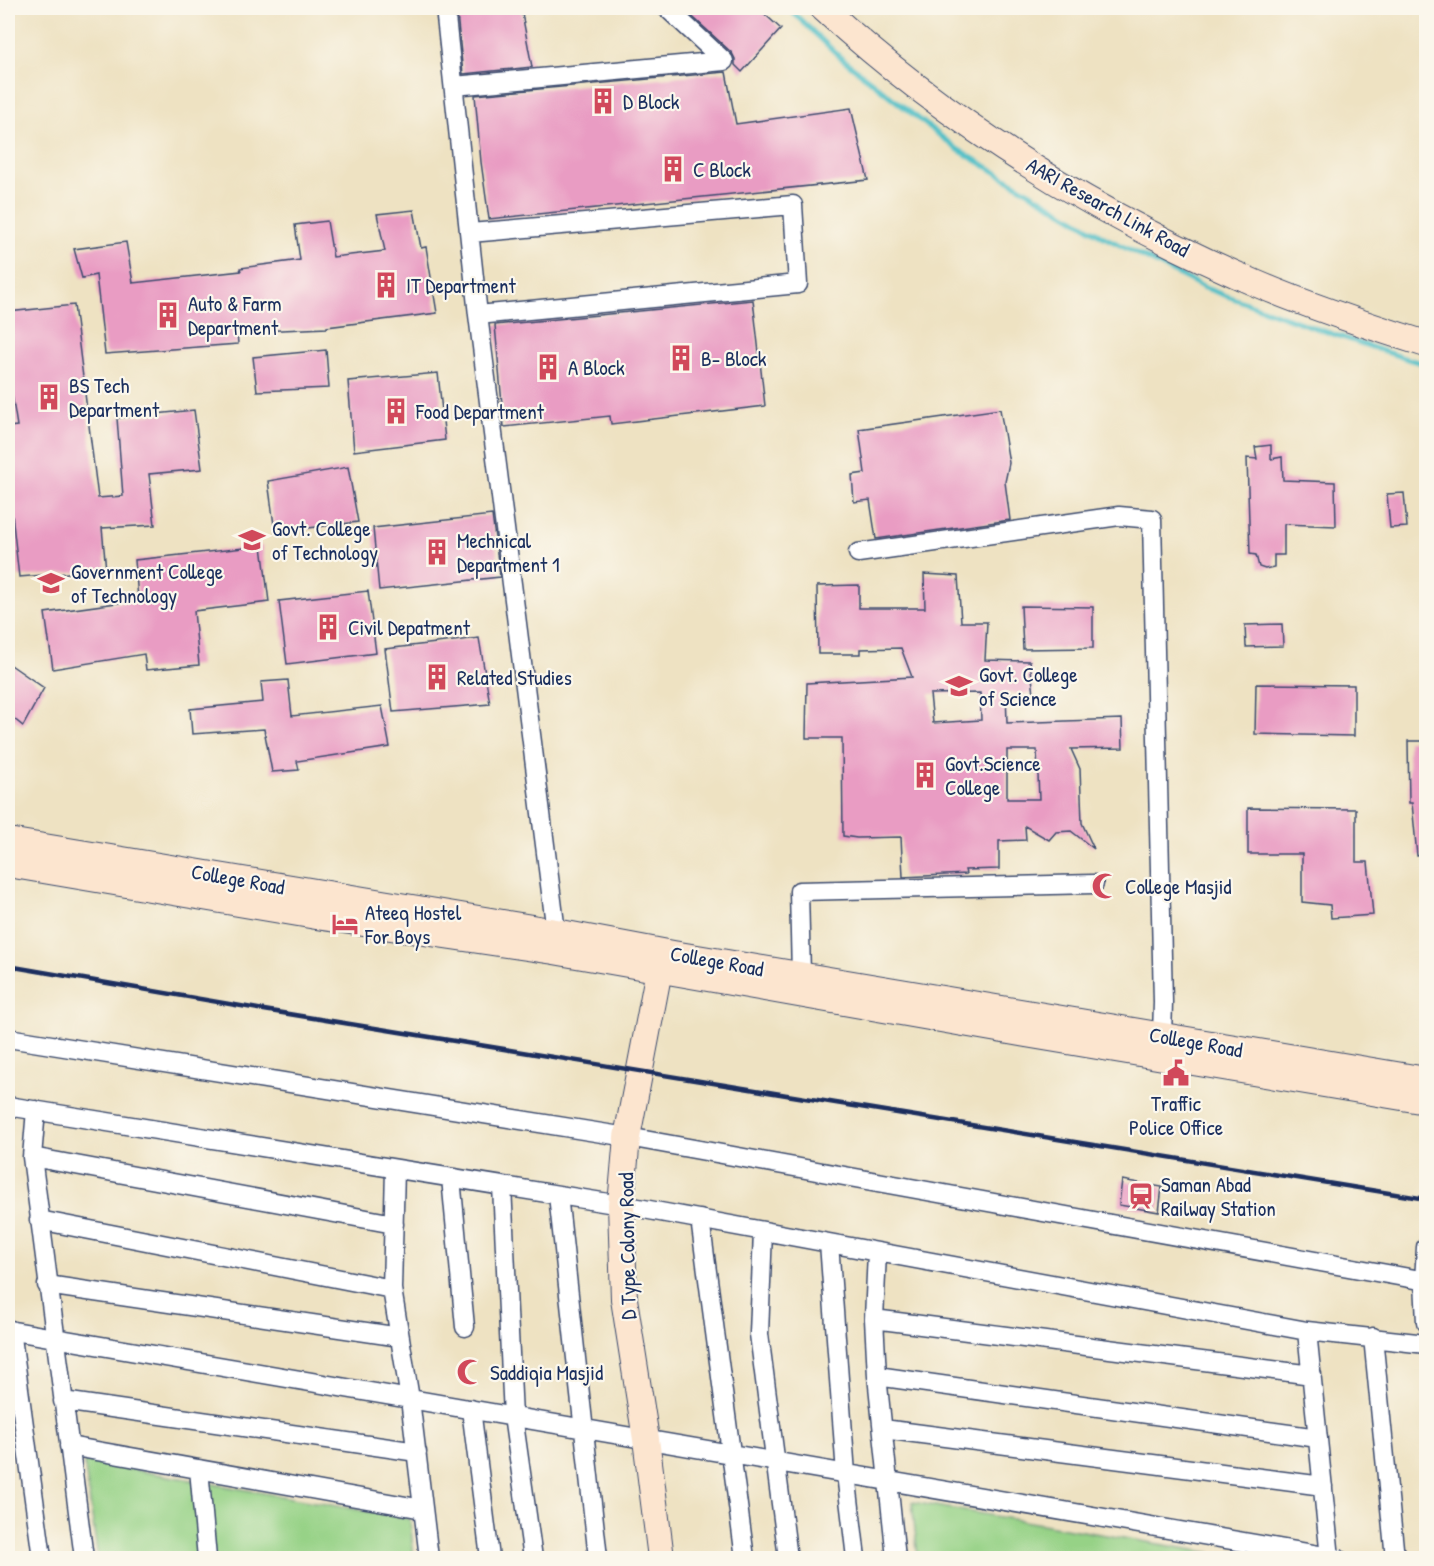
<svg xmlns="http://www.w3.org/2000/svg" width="1434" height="1566" font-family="'Patrick Hand',sans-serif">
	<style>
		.green { fill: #96d286; stroke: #588072; stroke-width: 1.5 }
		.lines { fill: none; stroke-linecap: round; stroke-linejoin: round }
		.stream { stroke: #52c0c7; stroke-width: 5 }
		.building { fill: #e99cc3; fill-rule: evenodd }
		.street-casing { stroke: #3b4a6d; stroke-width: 21 }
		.secondary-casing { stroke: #3b4a6d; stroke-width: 28 }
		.street { stroke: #fff; stroke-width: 18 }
		.secondary { stroke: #fce5cf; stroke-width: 26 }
		.rail { stroke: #1b2f5e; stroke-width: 4.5 }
		.labels { text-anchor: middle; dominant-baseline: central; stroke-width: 4.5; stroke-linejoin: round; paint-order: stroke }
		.poi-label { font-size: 21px; fill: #1b2f5e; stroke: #fbf7ec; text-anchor: start }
		.street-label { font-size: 21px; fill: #1b2f5e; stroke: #fbf7ec }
	</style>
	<rect width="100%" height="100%" fill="#fbf7ec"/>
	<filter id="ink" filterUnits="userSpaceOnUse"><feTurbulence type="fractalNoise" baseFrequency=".0167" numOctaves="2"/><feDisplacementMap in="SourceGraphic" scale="12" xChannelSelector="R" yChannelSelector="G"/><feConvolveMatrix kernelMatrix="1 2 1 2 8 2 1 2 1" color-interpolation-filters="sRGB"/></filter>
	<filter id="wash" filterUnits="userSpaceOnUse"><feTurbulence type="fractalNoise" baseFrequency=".008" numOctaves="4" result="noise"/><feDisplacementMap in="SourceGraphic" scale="24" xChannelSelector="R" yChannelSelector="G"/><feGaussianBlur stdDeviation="1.35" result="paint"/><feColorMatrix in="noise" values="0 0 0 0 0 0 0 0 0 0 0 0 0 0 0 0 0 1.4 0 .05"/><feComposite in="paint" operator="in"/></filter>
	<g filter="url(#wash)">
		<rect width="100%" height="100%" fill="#eee2c2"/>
		<!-- green -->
		<path class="green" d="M84,1461L410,1519L414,1558H98Z
			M912,1502L1211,1553V1558H918Z"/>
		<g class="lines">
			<!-- stream -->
			<path class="stream" d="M788,8L840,57L957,149L1104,237L1205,288L1315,328L1407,359L1426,364"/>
		</g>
		<g id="blocks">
			<!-- building -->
			<path class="building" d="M506,8H521L532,67L463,74L457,13Z
				M683,8H758L781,29L742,72L735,65V59L732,53Z
				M726,72L736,124L851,108L868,180L489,219L481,162L475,95Z
				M414,210L421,248L426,247L437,313L327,327V328L237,332L238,344L105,354L96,275L82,278L74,249L126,242L133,283L241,271L240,268L300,260L295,225L327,221L333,257L385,251L377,214Z
				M753,300L765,406L611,424L610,416L504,427L495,325Z
				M74,305L98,498L123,496L117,418L194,410L202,469L149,474L155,525L102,528L106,570L19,577L10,496H8V427L17,426L8,369V312Z
				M326,350L329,388L257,391L253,357Z
				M438,373L445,440L354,451L348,381Z
				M1000,409L1009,463L1005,482L1010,520L876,539L870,500L854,502L852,475L865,473L859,429Z
				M1271,445V459L1282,457L1283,480L1335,482L1336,526L1284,524V555H1274V567L1265,569L1259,567L1256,555L1250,554L1247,458L1257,459L1255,447Z
				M348,467L358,522L275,532L268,481Z
				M1404,493L1407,527L1390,528L1387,494Z
				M492,515L500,577L379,590L373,528Z
				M262,546L269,602L194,611L199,665L146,670L144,654L53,669L45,613L138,600L135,560Z
				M924,574L958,576L961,622H987L985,660L1030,661L1034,694L1006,693L1007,723L1122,719L1123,748L1071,749L1080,769L1082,823L1094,849L1071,831L1056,832L1049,840L1025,826L1026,840L999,841V869L965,870L966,874L903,877L901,837L857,838L843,836L842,738H806L807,683L912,677L901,648L860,649V654H818L817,586L859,585V608H925ZM980,693L981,720L933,723L930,694ZM1007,750H1037L1039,799H1007Z
				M368,591L376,653L287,664L279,601Z
				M1021,606L1093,607V648L1023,649Z
				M1282,624L1283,646L1246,647L1245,625Z
				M479,638L490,704L393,712L385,649Z
				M8,663L44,688L23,726L8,714Z
				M288,680L292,716L382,706L390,747L297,761L299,770L272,772L264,729L192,734L190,709L263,702L261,682Z
				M1256,684L1354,685V736L1255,734Z
				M1408,741H1426V855L1417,856L1412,803H1409Z
				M1248,808L1356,809V862H1368L1373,915L1331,918L1330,905L1302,902V854H1248Z
				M1122,1180L1162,1187L1159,1212L1119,1205Z"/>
		</g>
	</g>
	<g filter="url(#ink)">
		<use href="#blocks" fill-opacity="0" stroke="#3b4a6d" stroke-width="1.5"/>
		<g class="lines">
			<!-- street casing -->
			<g class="street-casing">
				<path id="street" d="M445,8L478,315L556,932
					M454,86L724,61L667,8
					M470,233L793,205L798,284L478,315
					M858,553L1119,516L1152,519L1163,1002L1162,1036
					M801,975L799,891L1094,884
					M8,1038L627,1137
					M8,1106L633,1207L1307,1331L1426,1344
					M36,1110L32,1157L84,1558
					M639,1139L1426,1281
					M32,1157L394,1224
					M395,1169L392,1289L410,1399L429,1558
					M451,1178L465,1327
					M502,1186L513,1416L533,1558
					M558,1195L598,1558
					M700,1219L745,1558
					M39,1220L392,1289
					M763,1231L759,1334L788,1558
					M829,1243L846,1474L856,1558
					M1426,1247L1424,1281L1426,1322
					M877,1252L874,1319L877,1376L896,1558
					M47,1285L400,1337
					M874,1319L1312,1375
					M8,1330L1337,1558
					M11,1330L42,1558
					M1307,1331L1330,1558
					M1373,1337L1395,1558
					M877,1376L1318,1438
					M63,1401L417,1452
					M471,1409L490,1558
					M883,1429L1323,1486
					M69,1446L423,1509
					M199,1469L207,1558"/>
			</g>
			<!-- secondary casing -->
			<g class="secondary-casing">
				<path id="secondary" d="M823,8C949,124 1098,215 1255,283C1311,307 1369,326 1426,344
					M8,841L556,932L673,954L1426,1080
					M8,864L316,916L554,951L1026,1034L1426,1101
					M659,970L627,1137L621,1205L624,1299L646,1439L661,1558"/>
			</g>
			<!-- street -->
			<use href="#street" class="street"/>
			<!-- secondary -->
			<use href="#secondary" class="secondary"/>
			<!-- rail -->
			<path class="rail" d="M8,966L264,1010L1426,1199"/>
		</g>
	</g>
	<!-- icons -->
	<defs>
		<g id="building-bare" transform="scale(2.07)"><path d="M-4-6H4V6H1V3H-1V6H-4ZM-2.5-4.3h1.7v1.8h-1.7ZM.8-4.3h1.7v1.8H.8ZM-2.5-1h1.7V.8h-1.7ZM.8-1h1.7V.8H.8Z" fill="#d1495b" stroke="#fbf7ec" stroke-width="2.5" paint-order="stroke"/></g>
		<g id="university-bare" transform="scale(2.07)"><path d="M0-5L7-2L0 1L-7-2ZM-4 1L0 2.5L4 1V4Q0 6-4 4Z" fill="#d1495b" stroke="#fbf7ec" stroke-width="2.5" paint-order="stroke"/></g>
		<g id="mosque-bare" transform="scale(2.07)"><path d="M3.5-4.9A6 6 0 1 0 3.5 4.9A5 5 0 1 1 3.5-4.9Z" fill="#d1495b" stroke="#fbf7ec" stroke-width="2.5" paint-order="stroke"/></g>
		<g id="hotel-bare" transform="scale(2.07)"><path d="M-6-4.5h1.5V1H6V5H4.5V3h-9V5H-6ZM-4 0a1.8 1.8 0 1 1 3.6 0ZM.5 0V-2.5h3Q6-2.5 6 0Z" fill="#d1495b" stroke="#fbf7ec" stroke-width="2.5" paint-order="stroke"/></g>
		<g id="civic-bare" transform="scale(2.07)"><path d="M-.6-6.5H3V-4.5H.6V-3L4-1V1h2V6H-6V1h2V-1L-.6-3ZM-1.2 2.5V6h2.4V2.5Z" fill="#d1495b" stroke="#fbf7ec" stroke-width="2.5" paint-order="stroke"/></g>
		<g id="station-bare" transform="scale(2.07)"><path d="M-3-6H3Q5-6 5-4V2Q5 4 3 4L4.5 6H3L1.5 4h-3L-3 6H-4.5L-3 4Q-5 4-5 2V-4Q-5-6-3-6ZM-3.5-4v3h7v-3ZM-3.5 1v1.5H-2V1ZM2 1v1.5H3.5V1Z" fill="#d1495b" stroke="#fbf7ec" stroke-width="2.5" paint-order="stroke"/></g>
	</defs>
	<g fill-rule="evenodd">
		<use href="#building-bare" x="603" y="101"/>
		<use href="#building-bare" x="673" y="169"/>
		<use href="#building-bare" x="386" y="285"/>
		<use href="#building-bare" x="168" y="315"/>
		<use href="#building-bare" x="681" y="358"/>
		<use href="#building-bare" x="548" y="367"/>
		<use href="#building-bare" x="49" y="397"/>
		<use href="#building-bare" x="396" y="411"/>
		<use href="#university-bare" x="252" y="540"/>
		<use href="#building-bare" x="437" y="552"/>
		<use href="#university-bare" x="51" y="583"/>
		<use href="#building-bare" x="328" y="627"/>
		<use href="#building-bare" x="437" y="677"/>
		<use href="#university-bare" x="959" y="686"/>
		<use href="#building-bare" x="925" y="775"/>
		<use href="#mosque-bare" x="1105" y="886"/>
		<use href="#hotel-bare" x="345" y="924"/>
		<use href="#civic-bare" x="1176" y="1073"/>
		<use href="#station-bare" x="1141" y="1196"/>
		<use href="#mosque-bare" x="470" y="1372"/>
	</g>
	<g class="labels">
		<!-- poi labels -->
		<g class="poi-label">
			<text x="623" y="101">D Block</text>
			<text x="693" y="169">C Block</text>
			<text x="406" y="285">IT Department</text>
			<text x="188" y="303">Auto &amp; Farm<tspan x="188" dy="24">Department</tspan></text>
			<text x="701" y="358">B- Block</text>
			<text x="568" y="367">A Block</text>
			<text x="69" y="385">BS Tech<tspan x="69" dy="24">Department</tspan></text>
			<text x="416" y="411">Food Department</text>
			<text x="272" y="528">Govt. College<tspan x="272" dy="24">of Technology</tspan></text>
			<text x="457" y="540">Mechnical<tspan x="457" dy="24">Department 1</tspan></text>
			<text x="71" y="571">Government College<tspan x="71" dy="24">of Technology</tspan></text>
			<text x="348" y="627">Civil Depatment</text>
			<text x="979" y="674">Govt. College<tspan x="979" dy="24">of Science</tspan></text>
			<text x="457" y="677">Related Studies</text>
			<text x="945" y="763">Govt.Science<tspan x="945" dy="24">College</tspan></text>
			<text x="1125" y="886">College Masjid</text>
			<text x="365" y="912">Ateeq Hostel<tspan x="365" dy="24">For Boys</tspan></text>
			<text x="1176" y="1103" text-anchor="middle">Traffic<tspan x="1176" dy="24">Police Office</tspan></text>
			<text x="1161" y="1184">Saman Abad<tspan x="1161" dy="24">Railway Station</tspan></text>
			<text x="490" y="1372">Saddiqia Masjid</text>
		</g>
		<!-- street labels -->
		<g class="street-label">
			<text transform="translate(1108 207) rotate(29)">AARI Research Link Road</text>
			<text transform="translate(238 879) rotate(10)">College Road</text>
			<text transform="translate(717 961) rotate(10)">College Road</text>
			<text transform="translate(1196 1042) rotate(10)">College Road</text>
			<text transform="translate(627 1246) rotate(-91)">D Type Colony Road</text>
		</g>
	</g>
	<!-- margin -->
	<rect width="1434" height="1566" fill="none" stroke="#fbf7ec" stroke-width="30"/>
</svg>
